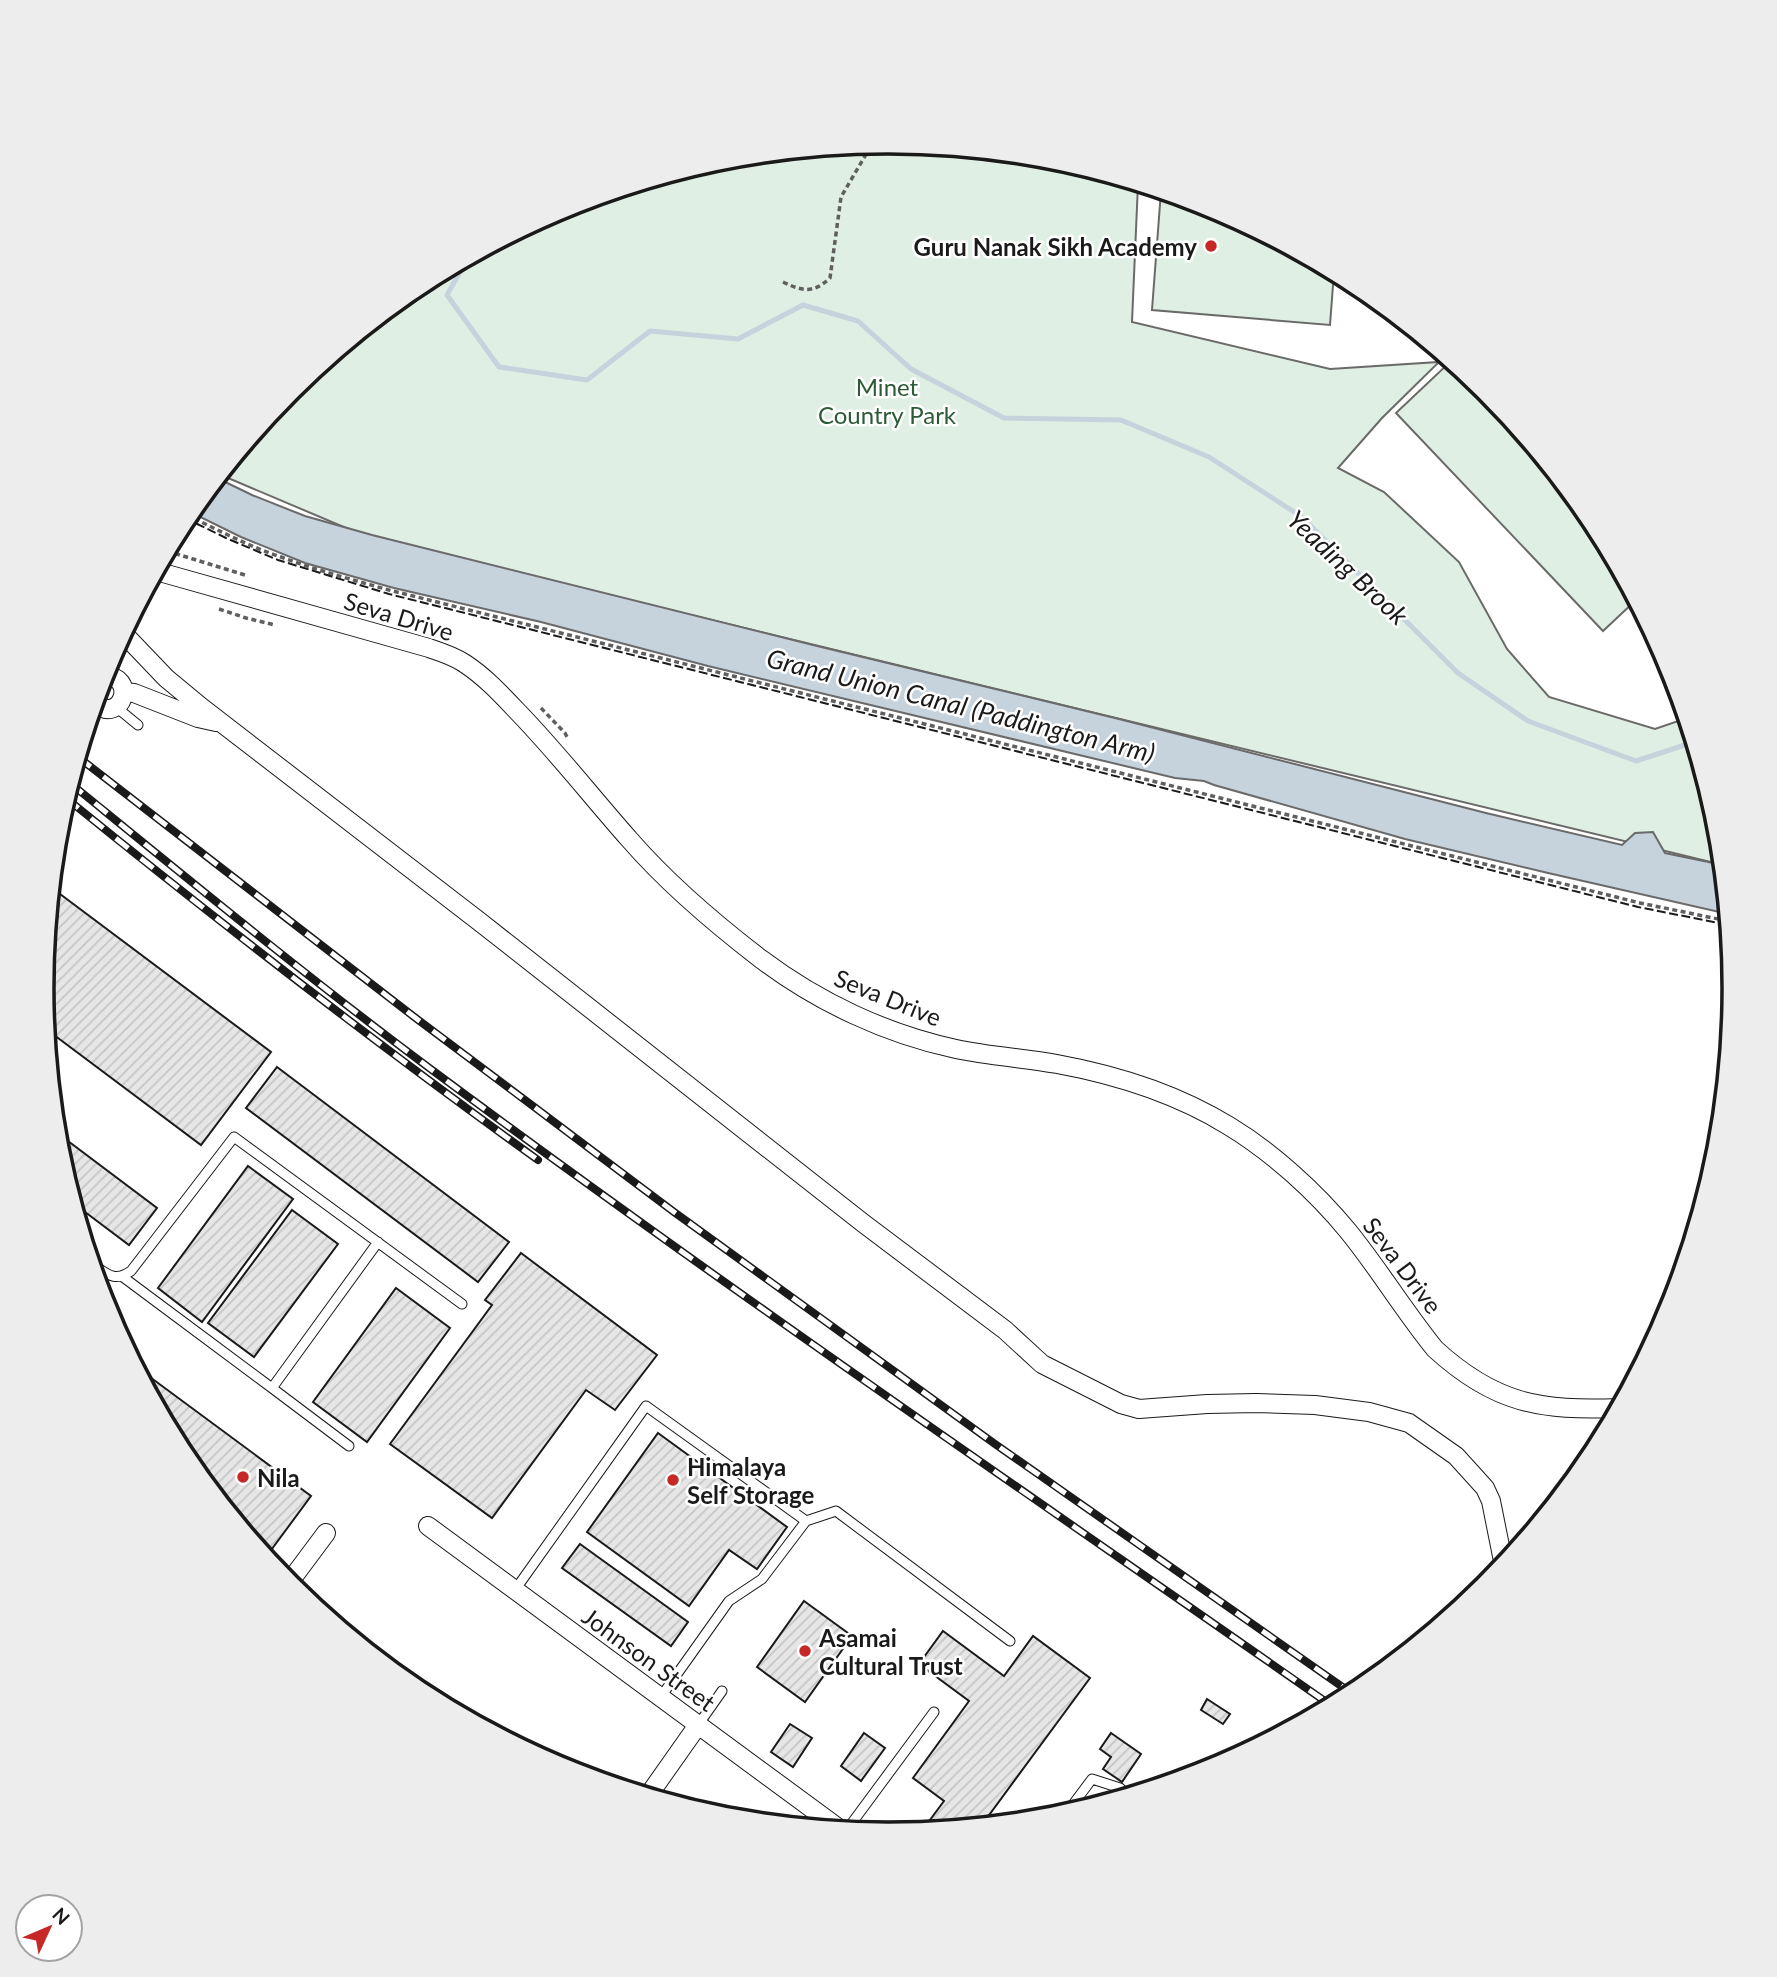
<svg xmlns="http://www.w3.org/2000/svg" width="1777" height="1977" font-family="Lato,sans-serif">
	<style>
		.green { fill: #e0efe3; stroke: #6a6a6a; stroke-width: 2 }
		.water { fill: #c6d2dc; stroke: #6a6a6a; stroke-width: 2 }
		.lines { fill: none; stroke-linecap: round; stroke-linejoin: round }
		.stream { stroke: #c6d2dc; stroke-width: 5 }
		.building { fill: url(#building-hatch); stroke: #1a1a1a; stroke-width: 2 }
		.service-casing { stroke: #1a1a1a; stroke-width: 11 }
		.minor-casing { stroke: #1a1a1a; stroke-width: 20 }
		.path { stroke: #5f5f5f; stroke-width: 3.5; stroke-dasharray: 5 3.5; stroke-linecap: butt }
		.service { stroke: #fff; stroke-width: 9 }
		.minor { stroke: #fff; stroke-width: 18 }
		.rail-casing { stroke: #1a1a1a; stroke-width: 8 }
		.rail { stroke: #fff; stroke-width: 5; stroke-dasharray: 16; stroke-linecap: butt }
		.fence { stroke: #1a1a1a; stroke-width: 2; stroke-dasharray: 9 3.5; stroke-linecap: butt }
		.poi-dot { fill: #c62828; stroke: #fff; stroke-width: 2.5 }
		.labels { text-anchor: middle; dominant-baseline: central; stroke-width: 5; stroke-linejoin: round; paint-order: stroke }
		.poi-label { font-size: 24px; font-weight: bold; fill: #1a1a1a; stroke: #fff; text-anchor: start }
		.park-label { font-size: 24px; fill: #2b5a34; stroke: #fff }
		.street-label { font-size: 24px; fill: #1a1a1a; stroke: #fff }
		.water-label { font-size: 26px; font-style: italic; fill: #1a1a1a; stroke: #fff }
		.rim { fill: none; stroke: #1a1a1a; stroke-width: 3.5 }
	</style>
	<defs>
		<pattern id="building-hatch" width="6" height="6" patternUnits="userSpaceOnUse" patternTransform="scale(1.75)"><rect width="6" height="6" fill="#e6e6e6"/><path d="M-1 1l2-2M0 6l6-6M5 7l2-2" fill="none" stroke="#c5c5c5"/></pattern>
	</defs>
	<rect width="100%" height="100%" fill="#fff"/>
	<!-- green -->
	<path class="green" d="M889,142L1054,158L1138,184L1132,322L1330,369L1439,362L1382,418L1338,468L1384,492L1459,562L1507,649L1549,697L1655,729L1687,718L1719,824L1723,865L365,536L221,475L290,390L419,284L565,206L724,158Z
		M1161,191L1213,207L1334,272L1330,325L1152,310Z
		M1451,361L1487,390L1593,519L1636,600L1603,631L1396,413Z"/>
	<!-- water -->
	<path class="water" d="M217,478L252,495L305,516L372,535L813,645L1119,719L1486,813L1622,845L1635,833L1653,832L1665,853L1723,865L1728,914L1548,873L1405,839L1214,785L1204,781L1175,778L708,666L541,622L394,588L305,563L241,537L190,512Z"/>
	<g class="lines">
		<!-- stream -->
		<path class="stream" d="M468,258L447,295L499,367L587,380L650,331L738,339L803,305L858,321L911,369L1004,418L1121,420L1209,457L1302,517L1458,673L1528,721L1636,761L1694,742"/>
	</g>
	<!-- building -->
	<path class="building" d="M52,888L271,1052L201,1145L46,1029L42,988Z
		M277,1067L509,1242L478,1282L246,1108Z
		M56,1132L157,1208L129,1245L73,1203L58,1153Z
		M248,1166L293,1199L202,1322L158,1288Z
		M292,1210L338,1244L254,1357L208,1323Z
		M521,1253L657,1355L615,1410L586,1390L492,1518L390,1444L492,1305L485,1300Z
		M396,1288L450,1328L367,1442L313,1402Z
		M135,1366L311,1496L266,1557L184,1458Z
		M658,1433L787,1527L757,1569L729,1550L689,1606L587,1532Z
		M580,1544L688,1622L671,1646L562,1568Z
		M804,1601L852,1636L805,1702L757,1667Z
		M943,1631L1004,1676L1033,1636L1090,1678L981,1826L921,1832L944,1801L913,1778L969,1701L919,1664Z
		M1207,1699L1230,1714L1223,1724L1201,1710Z
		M790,1724L812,1738L793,1767L771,1752Z
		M864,1733L885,1748L861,1781L841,1766Z
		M1111,1733L1141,1754L1122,1782L1103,1769L1111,1757L1100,1749Z"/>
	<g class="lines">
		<!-- service casing -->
		<g class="service-casing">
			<path id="service" d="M116,707L138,725
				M91,1263C106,1273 114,1283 131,1271L234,1137L462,1304
				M123,1277L272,1388
				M349,1446L272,1388L378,1242
				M515,1590L646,1406L806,1521
				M660,1698L729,1601L762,1579L806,1521L836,1511L1010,1641
				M698,1725L722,1691
				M1065,1815L1092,1779L1120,1788L1128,1796
				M846,1831L934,1712"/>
		</g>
		<!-- minor casing -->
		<g class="minor-casing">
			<path id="minor" d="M156,571L429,648C441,652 454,656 464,663C484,676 500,693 516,710C556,751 591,796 629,839C668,884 714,923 761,959C818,1002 886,1034 956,1049C989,1056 1023,1058 1057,1064C1117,1075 1177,1094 1229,1126C1272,1152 1316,1192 1348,1231C1379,1269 1404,1311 1435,1349C1495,1404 1541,1411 1619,1408
				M123,633L166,678L201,707L480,922L863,1223L1005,1330L1042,1364L1121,1404L1139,1409L1207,1404L1256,1403L1315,1405L1369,1412L1409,1423L1456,1456L1485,1488L1491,1501L1504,1566
				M124,692L134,693L198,718L216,722
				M95,704C123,725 138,674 103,676
				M428,1526L841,1830
				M288,1584L326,1533
				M648,1796L698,1725"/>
		</g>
		<!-- path -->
		<path class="path" d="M783,282C802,291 813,294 830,278L841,197L872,144
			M187,515C218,530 248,546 281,557C316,570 353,580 389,590L1640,903L1728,921
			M167,551L245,575
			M219,609L246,618L275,625
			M541,708L565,733L568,739"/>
		<!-- service -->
		<use href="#service" class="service"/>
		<!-- minor -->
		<use href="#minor" class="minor"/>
		<!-- rail casing -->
		<g class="rail-casing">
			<path id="rail" d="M78,757L413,1016L674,1212L995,1444L1354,1695
				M70,783C188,879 306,976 428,1067C724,1287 1030,1495 1332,1706
				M66,798C220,923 377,1044 538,1160"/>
		</g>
		<!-- rail -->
		<use href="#rail" class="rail"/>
		<!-- fence -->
		<path class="fence" d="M185,518L226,538L278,560L389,594L1638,907L1729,925"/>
	</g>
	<!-- markers -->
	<g class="poi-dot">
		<circle cx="1211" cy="246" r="7"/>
		<circle cx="243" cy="1477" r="7"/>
		<circle cx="673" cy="1480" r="7"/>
		<circle cx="805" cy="1651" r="7"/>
	</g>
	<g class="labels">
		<!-- poi labels -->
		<g class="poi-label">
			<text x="1197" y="246" text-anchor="end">Guru Nanak Sikh Academy</text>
			<text x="687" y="1466">Himalaya<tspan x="687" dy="28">Self Storage</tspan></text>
			<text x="257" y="1477">Nila</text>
			<text x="819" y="1637">Asamai<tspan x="819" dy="28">Cultural Trust</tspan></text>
		</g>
		<!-- park labels -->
		<g class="park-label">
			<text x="887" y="386">Minet<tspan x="887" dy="28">Country Park</tspan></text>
		</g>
		<!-- street labels -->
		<g class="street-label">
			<text transform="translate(399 616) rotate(17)">Seva Drive</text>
			<text transform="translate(888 997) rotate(22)">Seva Drive</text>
			<text transform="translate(1403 1265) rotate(53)">Seva Drive</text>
			<text transform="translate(649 1659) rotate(36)">Johnson Street</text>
		</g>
		<!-- water labels -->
		<g class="water-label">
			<text transform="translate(1348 567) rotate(43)">Yeading Brook</text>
			<text transform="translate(961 705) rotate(14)">Grand Union Canal (Paddington Arm)</text>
		</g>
	</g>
	<!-- crop -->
	<path d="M0 0H1777V1977H0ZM54 988a834 834 0 1 1 1668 0a834 834 0 1 1-1668 0Z" fill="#ededed" fill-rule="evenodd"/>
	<path class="rim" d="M54 988a834 834 0 1 1 1668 0a834 834 0 1 1-1668 0Z"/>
	<!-- north arrow -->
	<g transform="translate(49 1928) rotate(46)"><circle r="33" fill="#ffffff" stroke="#a3a3a3" stroke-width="2"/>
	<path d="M0-5L12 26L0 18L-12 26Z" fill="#c62828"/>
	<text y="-10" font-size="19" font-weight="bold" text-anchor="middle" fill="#1a1a1a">N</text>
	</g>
</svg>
